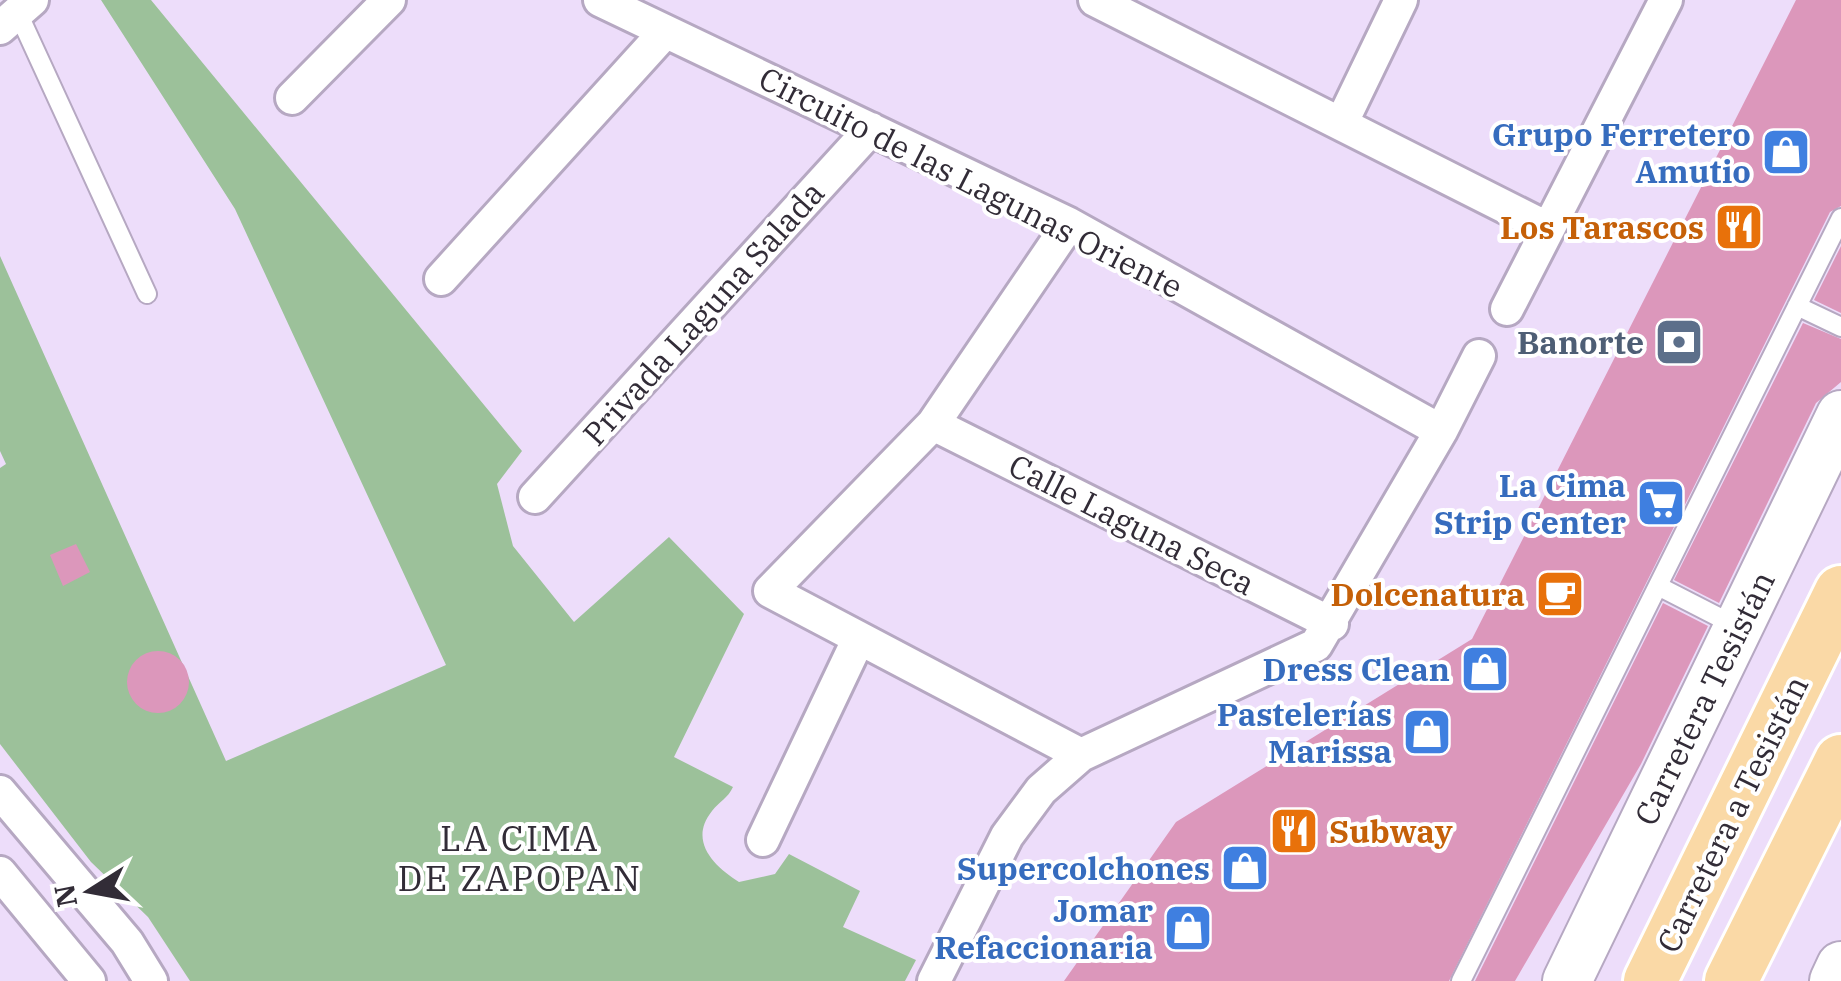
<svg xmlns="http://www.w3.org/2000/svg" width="1841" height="981" font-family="'IBM Plex Serif',serif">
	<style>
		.green { fill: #9cc19a }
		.building { fill: #dc97bb }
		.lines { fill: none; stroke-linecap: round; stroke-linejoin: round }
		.service-casing { stroke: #b6a8c2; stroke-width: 22 }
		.minor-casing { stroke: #b6a8c2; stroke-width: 38 }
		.secondary-casing { stroke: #b6a8c2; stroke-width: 52 }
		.primary-casing { stroke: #fff; stroke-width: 58 }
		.service { stroke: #fff; stroke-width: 18 }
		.minor { stroke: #fff; stroke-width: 32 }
		.secondary { stroke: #fff; stroke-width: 48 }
		.primary { stroke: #fad9a6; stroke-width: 52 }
		.labels { text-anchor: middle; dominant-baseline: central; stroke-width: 8; stroke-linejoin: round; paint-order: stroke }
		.shop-label { font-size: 32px; font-weight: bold; fill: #366cbe; stroke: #fff; text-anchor: end }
		.street-label { font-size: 32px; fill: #322c37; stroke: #fff }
		.food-label { font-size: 32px; font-weight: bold; fill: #c56008; stroke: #fff; text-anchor: end }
		.service-label { font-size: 32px; font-weight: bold; fill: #4e5e75; stroke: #fff; text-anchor: end }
		.neighbourhood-label { font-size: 35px; letter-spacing: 2.5px; fill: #322c37; stroke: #fff }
	</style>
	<rect width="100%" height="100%" fill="#edddfa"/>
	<!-- green -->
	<path class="green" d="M101,0H151L522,451L497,484L513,546L574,622L669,537L744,614L674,757L733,787C728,798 719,802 712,811C688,841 714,866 739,882L775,874L789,854L860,891L843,927L916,960L905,981H190L148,917L91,862L0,744V468L6,464L0,451V256L226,761L446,665L235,209Z"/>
	<!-- building -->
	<path class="building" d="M1796,0H1841V206L1830,212L1449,981H1064L1176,822L1472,639Z
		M1841,246V313L1814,300Z
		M1803,323L1841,339V382L1816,403L1719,603L1674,580Z
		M76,544L90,572L63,586L50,555Z
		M1663,603L1708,626L1641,764L1515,981H1475Z
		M127 682a31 31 0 1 1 62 0a31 31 0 1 1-62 0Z"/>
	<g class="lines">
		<!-- service casing -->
		<g class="service-casing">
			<path id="service" d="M18,13L147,294
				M1797,306L1841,327
				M1658,586L1738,627
				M1461,981L1841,218"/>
		</g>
		<!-- minor casing -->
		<g class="minor-casing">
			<path id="minor" d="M600,0L1069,224L1441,431
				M1095,0L1547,228
				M0,28L32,0
				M292,98L389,0
				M1341,124L1401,0
				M1069,224L933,424L770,591L1081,755
				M441,279L665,32
				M1507,309L1666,0
				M933,424L1332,624
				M535,497L871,129
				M0,792L127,942L151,981
				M763,840L859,638
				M0,873L89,981
				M934,981L1007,836L1041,790L1081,755L1316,645L1441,431L1479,356"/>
		</g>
		<!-- secondary casing -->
		<g class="secondary-casing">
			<path id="secondary" d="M1567,981L1841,415
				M1834,981L1841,966"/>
		</g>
		<!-- primary casing -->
		<g class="primary-casing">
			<path id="primary" d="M1650,981L1841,592
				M1731,981L1841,761"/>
		</g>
		<!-- service -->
		<use href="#service" class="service"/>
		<!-- minor -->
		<use href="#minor" class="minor"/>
		<!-- secondary -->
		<use href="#secondary" class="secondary"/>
		<!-- primary -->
		<use href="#primary" class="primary"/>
	</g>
	<!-- icons -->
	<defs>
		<g id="shop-square" transform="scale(2.5)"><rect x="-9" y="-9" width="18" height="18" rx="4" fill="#3f7fe0" stroke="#fff"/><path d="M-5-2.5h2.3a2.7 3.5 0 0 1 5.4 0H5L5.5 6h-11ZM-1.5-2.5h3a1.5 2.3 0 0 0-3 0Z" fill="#fff"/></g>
		<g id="restaurant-square" transform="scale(2.5)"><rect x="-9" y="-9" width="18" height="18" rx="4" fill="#e8710a" stroke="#fff"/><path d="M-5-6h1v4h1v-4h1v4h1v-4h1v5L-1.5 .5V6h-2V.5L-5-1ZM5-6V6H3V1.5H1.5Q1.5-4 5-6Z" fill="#fff"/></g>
		<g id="bank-square" transform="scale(2.5)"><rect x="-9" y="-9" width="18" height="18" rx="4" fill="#5c6f8a" stroke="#fff"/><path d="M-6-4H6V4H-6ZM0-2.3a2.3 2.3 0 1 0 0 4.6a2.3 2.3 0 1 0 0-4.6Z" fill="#fff"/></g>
		<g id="supermarket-square" transform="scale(2.5)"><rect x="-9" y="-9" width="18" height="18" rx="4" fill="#3f7fe0" stroke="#fff"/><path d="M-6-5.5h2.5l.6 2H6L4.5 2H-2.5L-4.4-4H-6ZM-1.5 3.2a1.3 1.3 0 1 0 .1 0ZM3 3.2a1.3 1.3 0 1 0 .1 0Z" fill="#fff"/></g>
		<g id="cafe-square" transform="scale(2.5)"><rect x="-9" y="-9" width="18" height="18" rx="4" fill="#e8710a" stroke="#fff"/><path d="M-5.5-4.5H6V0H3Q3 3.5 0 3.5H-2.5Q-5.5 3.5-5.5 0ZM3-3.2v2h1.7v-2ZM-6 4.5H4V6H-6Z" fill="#fff"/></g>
	</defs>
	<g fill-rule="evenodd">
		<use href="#shop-square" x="1786" y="152"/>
		<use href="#restaurant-square" x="1739" y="227"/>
		<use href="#bank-square" x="1679" y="342"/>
		<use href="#supermarket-square" x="1661" y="503"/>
		<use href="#cafe-square" x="1560" y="594"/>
		<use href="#shop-square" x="1485" y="669"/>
		<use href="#shop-square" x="1427" y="732"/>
		<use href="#restaurant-square" x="1294" y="831"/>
		<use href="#shop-square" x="1245" y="868"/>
		<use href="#shop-square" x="1188" y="928"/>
	</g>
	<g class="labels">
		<!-- shop labels -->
		<g class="shop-label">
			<text x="1751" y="134">Grupo Ferretero<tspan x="1751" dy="37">Amutio</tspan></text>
			<text x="1626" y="485">La Cima<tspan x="1626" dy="37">Strip Center</tspan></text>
			<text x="1450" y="669">Dress Clean</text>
			<text x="1392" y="714">Pastelerías<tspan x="1392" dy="37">Marissa</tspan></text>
			<text x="1210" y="868">Supercolchones</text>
			<text x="1153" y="910">Jomar<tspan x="1153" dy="37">Refaccionaria</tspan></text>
		</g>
		<!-- street labels -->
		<g class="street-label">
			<text transform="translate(971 182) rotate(27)">Circuito de las Lagunas Oriente</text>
			<text transform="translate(703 313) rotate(-48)">Privada Laguna Salada</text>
			<text transform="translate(1132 524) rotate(27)">Calle Laguna Seca</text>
			<text transform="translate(1704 698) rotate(-64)">Carretera Tesistán</text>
			<text transform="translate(1732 814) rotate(-64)">Carretera a Tesistán</text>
		</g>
		<!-- food labels -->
		<g class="food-label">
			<text x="1704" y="227">Los Tarascos</text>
			<text x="1525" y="594">Dolcenatura</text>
			<text x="1329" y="831" text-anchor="start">Subway</text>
		</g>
		<!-- service labels -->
		<g class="service-label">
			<text x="1644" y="342">Banorte</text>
		</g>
		<!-- neighbourhood labels -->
		<g class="neighbourhood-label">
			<text x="520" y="838">LA CIMA<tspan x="520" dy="40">DE ZAPOPAN</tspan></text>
		</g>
	</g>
	<!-- north arrow -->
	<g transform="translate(90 891) rotate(259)" stroke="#ffffff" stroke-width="8" paint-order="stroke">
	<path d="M0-8L18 38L0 25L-18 38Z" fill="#322c37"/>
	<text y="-15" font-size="28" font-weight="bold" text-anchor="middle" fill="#322c37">N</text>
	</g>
</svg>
